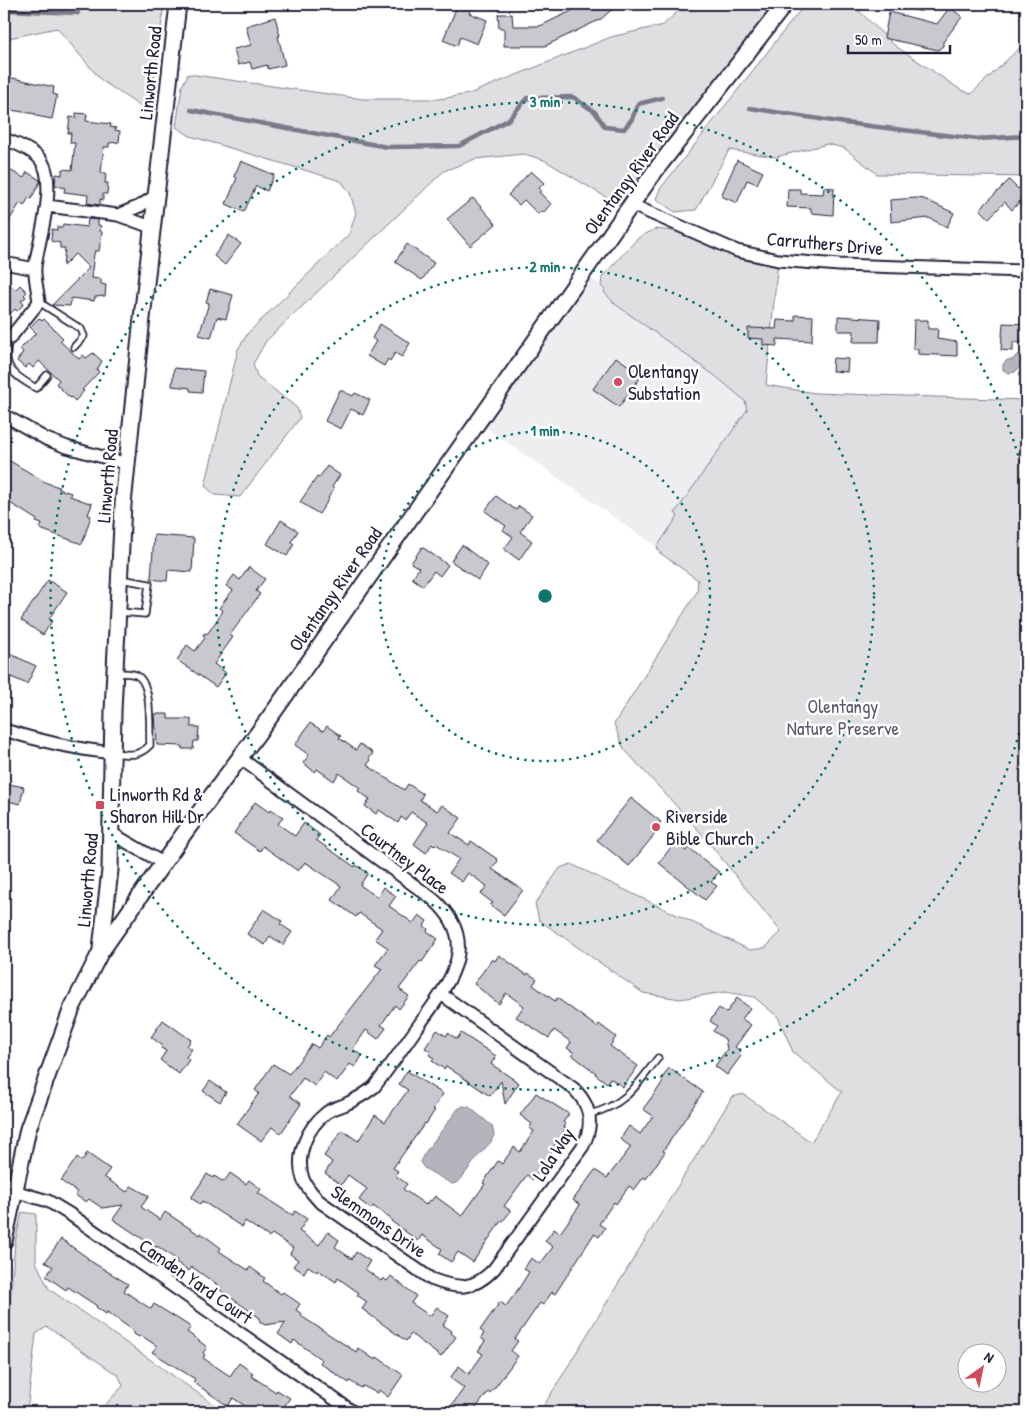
<svg xmlns="http://www.w3.org/2000/svg" width="1030" height="1416" font-family="'Patrick Hand',sans-serif">
	<style>
		.built { fill: #eeeef1 }
		.green { fill: #dfdfe2; stroke: #80808e; fill-rule: evenodd }
		.water { fill: #b4b4bc; stroke: #7a7a88 }
		.lines { fill: none; stroke-linecap: round; stroke-linejoin: round }
		.stream { stroke: #7a7a88; stroke-width: 4.5 }
		.building { fill: #c8c8cf; stroke: #22223b }
		.lane-casing { stroke: #22223b; stroke-width: 9 }
		.street-casing { stroke: #22223b; stroke-width: 15 }
		.secondary-casing { stroke: #22223b; stroke-width: 19 }
		.lane { stroke: #fff; stroke-width: 5.5 }
		.street { stroke: #fff; stroke-width: 11 }
		.secondary { stroke: #fff; stroke-width: 15 }
		.ring { fill: none; stroke: #0f766e; stroke-width: 2.5; stroke-dasharray: 2.5 5 }
		.poi-dot { fill: #d1495b; stroke: #fff; stroke-width: 2 }
		.labels { text-anchor: middle; dominant-baseline: central; stroke-width: 5; stroke-linejoin: round; paint-order: stroke }
		.street-label { font-size: 19px; fill: #22223b; stroke: #fff }
		.poi-label { font-size: 19px; fill: #22223b; stroke: #fff; text-anchor: start }
		.park-label { font-size: 19px; fill: #5b5b6d; stroke: #fff }
		.centre { fill: #0f766e; stroke: #fff; stroke-width: 2.5 }
		.ring-label { font-size: 15px; text-anchor: middle; font-weight: bold; fill: #0f766e; stroke: #fff; stroke-width: 5; stroke-linejoin: round; paint-order: stroke }
	</style>
	<rect width="100%" height="100%" fill="#fff"/>
	<filter id="ink" filterUnits="userSpaceOnUse"><feTurbulence type="fractalNoise" baseFrequency=".02" numOctaves="2"/><feDisplacementMap in="SourceGraphic" scale="10" xChannelSelector="R" yChannelSelector="G"/><feConvolveMatrix kernelMatrix="1 2 1 2 8 2 1 2 1" color-interpolation-filters="sRGB"/></filter>
	<g filter="url(#ink)">
		<!-- built -->
		<path class="built" d="M585,273L601,286L615,304L718,378L745,401L748,414L657,547L479,423Z"/>
		<!-- green -->
		<path class="green" d="M4,4H164L150,113L101,80L57,28L4,39Z
			M686,4H774L619,205L544,160L524,154L475,159L444,171L266,341L253,364L257,376L297,408L300,418L240,497L215,495L205,486L238,349L248,333L349,234L356,213L350,193L341,181L190,136L176,127L182,86L188,74L363,99H439L469,94L611,37L663,25Z
			M805,4H852L894,45L961,90L971,94L1026,42V177L877,174L844,148L827,144L776,157L729,150L696,210L675,212L656,199L660,189Z
			M655,229L692,233L778,260L766,385L815,393L1026,400V1412H540L732,1097L743,1094L811,1142L842,1092L793,1052L778,1017L754,997L725,992L680,999L643,993L539,920L535,904L560,868L571,864L750,950L765,948L781,932L701,833L624,749L614,724L697,592L698,580L660,553L657,547L678,516L675,513L747,410L745,401L718,378L615,304L604,292L605,290L601,286L602,277L638,238ZM968,1354H998V1384H968Z
			M22,1212L36,1214V1262L49,1289L225,1412H105L103,1407L123,1386L119,1376L47,1327L36,1334L27,1412H4V1374L15,1242Z"/>
		<!-- water -->
		<path class="water" d="M1018,354L1021,358L1020,366L1015,372L1009,373L1003,370V364L1007,360H1012Z
			M463,1106L469,1107L485,1120L492,1126L494,1135L491,1142L478,1156L461,1179L456,1183L452,1184L424,1168L420,1162L424,1154L458,1109Z"/>
		<g class="lines">
			<!-- stream -->
			<path class="stream" d="M4,10L78,13
				M750,108L845,123L978,139L1026,136
				M191,110L387,147L459,146L508,120L527,98L573,97L595,112L605,127L624,129L632,119L638,104L662,98"/>
		</g>
		<!-- building -->
		<path class="building" d="M458,4L471,8L469,13L487,20L477,44L460,37L457,46L443,40Z
			M586,4H618L601,19L545,46H504V28H499L498,14H512L513,26H540Z
			M950,7L962,17L943,42V46L938,50L884,38L889,12L937,24Z
			M275,17L280,36H278L285,65L268,69L267,65L252,69L250,62L238,65L234,49L251,45L246,26Z
			M8,77L54,87L53,94L57,95L52,119L36,116V114L4,109V84L7,85Z
			M76,113L87,114L86,121L111,124L110,127L116,128L115,130L120,131L119,142L109,143V147H104L101,173H106L105,183H108L107,194H103V200L100,199V205L87,203L88,195L64,192L65,188L55,185L56,174L62,175V169L72,170L75,143H70L71,133H68L70,117L76,118Z
			M737,160L763,172L757,184L747,180L737,203L721,196Z
			M241,161L274,175L267,191L256,186L244,212L226,204L237,178L234,176Z
			M4,167L24,178L27,172L40,180V182L31,199L29,197L24,206L20,203L4,229Z
			M531,171L544,183L539,188L542,191L539,192L551,204L543,213L541,211L538,214L524,200L519,205L508,195Z
			M1009,180L1018,189L1026,180V195L1012,210L1005,202L989,218L980,209Z
			M824,187L834,188L833,215L811,213V208L787,207L788,189H800V193L823,194Z
			M473,198L496,224L470,246L447,219Z
			M916,198L924,199L954,213L947,227L929,218L891,222L890,200Z
			M88,219L98,220V225L101,226L100,231L102,232L99,251H95L94,254L91,278L101,279V284L106,285L105,296L95,297L94,301L71,298L70,306L52,305L89,268L75,254L63,266L65,248H60V243L51,241L52,229L57,230V227L62,228L63,224L87,227Z
			M229,235L241,244L225,265L214,256Z
			M407,244L434,263L422,280L395,262Z
			M4,278L15,290L20,285L27,292L24,295L26,297L21,301L24,304L17,311L15,309L4,320Z
			M210,289L233,295L226,319L217,317L211,338L199,335L209,303L206,302Z
			M795,315L813,316L812,341L777,339V346L763,345V339L748,338V328L776,329L777,320L795,321Z
			M838,316L880,319L879,342H853L854,331H838Z
			M39,318L42,321L44,319L63,338L60,341L79,359L83,355L86,358L93,353L102,361L97,370L99,372L82,390L84,391L75,401L71,397L70,398L56,384L59,380L39,361L33,368L29,364L25,368L17,361L23,352L20,349L36,333L30,327Z
			M914,320H928V329H938L937,339L957,342V356L918,354V349H913Z
			M1003,323L1026,324V343L1013,342V351L1001,350Z
			M380,324L410,343L402,357L395,353L390,361L388,359L384,366L367,356L376,341L372,338Z
			M616,357L642,375L619,407L593,389Z
			M833,358L848,359L847,372L832,371Z
			M174,368L204,371L202,392L190,391V388L172,386Z
			M340,390L353,396L355,393L370,400L363,415L351,409L341,429L325,421Z
			M4,459L9,462L10,461L47,483L59,487V489L71,493L70,496L92,504L88,515L91,516L82,544L40,529L42,524L36,522L37,520L15,506L4,500Z
			M327,466L340,475L332,487L334,489L328,498L329,499L319,514L300,502L317,477L319,478Z
			M496,496L516,510L519,506L532,515L520,532L532,541L519,560L504,549L513,537L503,530L506,526L485,511Z
			M281,520L298,531L291,542L294,544L287,556L267,544Z
			M154,535L194,538L192,572L168,570L167,581L151,579Z
			M462,545L488,565L478,580L451,561Z
			M422,547L448,565L440,576L434,571L423,586L412,578L419,568L411,563Z
			M249,567L265,579L256,591L260,594L230,635L233,637L214,664L226,673L216,687L177,660L187,645L195,651L205,638L203,634L208,633L223,611L219,608L233,590L226,586L234,575L240,580Z
			M48,580L67,592L49,619L52,621L43,635L21,620Z
			M4,651L36,666L27,684L4,674Z
			M155,714H168V719H191V727H199L198,741H194L193,749H182V746L157,745Z
			M310,723L323,731L327,726L341,736L339,738L356,750L360,744L373,753L369,759L371,760L367,765L404,790L408,784L423,794L420,800L437,811L442,805L461,818L450,833L469,845L471,841L497,859L498,861L492,869L523,890L504,915L490,905L493,903L481,894L487,886L468,873L462,882L449,873L459,859L436,844L434,846L432,844L426,853L414,844L428,823L411,812L405,820L401,817L398,823L379,810L376,814L365,806L370,799L358,791L360,788L339,773L334,781L317,769L315,772L303,763L309,755L295,745Z
			M4,783L24,787L20,804L4,800Z
			M631,798L661,822L656,827L659,829L629,866L597,840Z
			M255,802L269,812L271,809L283,817L278,824L295,836L304,823L320,835L316,840L355,867L356,865L368,873L360,885L377,897L383,887L396,896L389,906L413,923L419,915L427,921L424,926L428,929L427,931L438,939L422,962L420,961L399,989L409,996L399,1009L395,1005L381,1025L386,1028L378,1039L366,1030L353,1049L362,1056L355,1067L350,1064L337,1082L324,1072L315,1086L303,1078L290,1096L301,1104L281,1133L272,1127L261,1141L237,1124L259,1093L255,1090L273,1064L289,1074L312,1044L318,1048L327,1035L329,1037L382,969L375,965L388,948L375,939L382,929L359,913L356,917L332,900L341,886L305,862L298,871L263,846L260,851L234,833Z
			M675,842L686,851L688,847L719,872L711,882L717,886L705,900L659,863Z
			M264,909L282,921L280,924L292,932L283,945L270,936L265,945L247,934Z
			M499,955L527,975L528,973L537,979L533,985L555,1001L557,998L597,1027L599,1024L616,1037L610,1046L638,1066L623,1087L610,1078L607,1083L595,1074L596,1073L572,1055L574,1053L567,1048L571,1042L554,1030L549,1038L516,1017L524,1006L506,993L499,1004L474,984L492,959L495,961Z
			M737,998L750,1008L742,1019L751,1025L735,1047L740,1051L738,1054L741,1056L727,1075L715,1066L727,1049L725,1039L713,1031L717,1026L710,1021L719,1008L726,1013Z
			M163,1020L191,1040L187,1046L192,1049L186,1057L189,1060L179,1074L160,1060L166,1051L161,1048L163,1046L151,1037Z
			M437,1030L446,1036L448,1033L457,1039L461,1033L496,1056L491,1064L519,1083L505,1104L501,1081L490,1096L446,1066L444,1069L432,1061L434,1058L429,1055L431,1052L425,1048Z
			M669,1068L703,1092L663,1151L665,1152L646,1179L644,1177L634,1190L629,1186L616,1204L614,1202L599,1224L605,1228L599,1237L594,1234L555,1294L552,1292L543,1305L540,1303L515,1339L518,1341L511,1351L518,1356L496,1386L490,1393L488,1392L473,1412H447L464,1388L450,1378L459,1366L469,1374L483,1354L478,1351L485,1341L481,1338L484,1333L480,1330L500,1302L506,1306L519,1288L529,1272L524,1269L531,1258L540,1264L553,1247L545,1241L554,1229L560,1233L580,1205L573,1200L595,1170L607,1178L631,1147L620,1139L629,1126L640,1134L653,1116L643,1109L663,1082L661,1080Z
			M407,1071L443,1094L433,1109L435,1110L426,1124L425,1123L393,1168L398,1171L395,1175L407,1184L403,1189L426,1205L429,1200L431,1201L435,1196L462,1216L485,1184L483,1183L498,1161L502,1164L514,1147L520,1152L534,1131L529,1128L532,1124L520,1115L536,1093L569,1114L563,1122L566,1124L564,1127L566,1128L554,1146L556,1147L533,1180L527,1175L504,1206L511,1211L502,1222L501,1221L473,1262L458,1252L451,1262L439,1254L442,1249L422,1235L418,1241L391,1221L392,1220L373,1206L371,1209L359,1200L367,1189L348,1175L341,1185L325,1173L332,1162L324,1156L342,1130L358,1141L375,1115L385,1122L408,1090L399,1084Z
			M210,1081L226,1092L220,1102L203,1091Z
			M87,1153L110,1169L104,1177L127,1192L131,1186L149,1196L141,1207L160,1220L165,1212L200,1235L201,1233L221,1248L219,1251L248,1270L250,1267L265,1278L263,1281L281,1294L283,1292L300,1304L296,1310L302,1314L301,1316L356,1352L358,1348L375,1360L377,1357L403,1375L388,1397L379,1390L377,1393L363,1386L361,1388L350,1381L349,1383L320,1363L322,1360L294,1340L292,1344L278,1334L286,1322L265,1325L260,1322V1318L217,1288L219,1286L192,1267L189,1271L176,1262L177,1260L157,1246L156,1248L113,1219L123,1205L102,1208L89,1199L86,1202L75,1195L77,1192L61,1181L77,1157L82,1161Z
			M230,1173L246,1184L249,1180L261,1189L258,1193L284,1210L293,1215L295,1211L307,1219L299,1231L319,1245L328,1232L339,1240L335,1247L352,1259L356,1252L370,1261L365,1269L381,1281L383,1278L387,1281L391,1276L416,1296L411,1303L430,1316L437,1307L449,1316L443,1325L452,1331L451,1333L456,1337L441,1357L411,1334L406,1341L362,1309L367,1302L357,1295L359,1293L338,1278L336,1282L318,1270L317,1272L308,1266L304,1273L293,1266L298,1260L290,1254L293,1248L272,1234L269,1237L245,1221L242,1227L202,1201L200,1204L191,1198L207,1174L213,1178L214,1176L224,1182Z
			M61,1239L88,1258L87,1259L128,1284L124,1291L151,1309L154,1304L191,1327L187,1332L207,1347L203,1353L205,1355L203,1358L230,1376L239,1363L253,1373L251,1376L276,1392L277,1390L290,1398L280,1412H254L233,1398L228,1406L193,1382L195,1379L152,1352L157,1346L142,1336L139,1337L134,1334V1331L107,1312L106,1314L96,1307L97,1306L68,1287L66,1290L46,1276L53,1267L45,1262Z"/>
		<g class="lines">
			<!-- lane casing -->
			<g class="lane-casing">
				<path id="lane" d="M901,4L920,7L925,4
					M39,302L81,329L84,336L74,347
					M10,338C0,366 13,375 36,388L47,375
					M120,612L145,614L149,584L120,579
					M112,753C129,754 137,758 150,745C149,728 153,683 136,675C131,673 123,673 117,673
					M590,1114C626,1105 637,1085 658,1058"/>
			</g>
			<!-- street casing -->
			<g class="street-casing">
				<path id="street" d="M4,139C15,143 32,150 40,159C59,181 38,241 35,267C34,278 38,291 39,302L10,338
					M632,205L737,251L778,260L839,265L1026,271
					M47,206L118,215L154,228
					M118,215L140,206L158,194
					M4,263L35,269
					M4,415L46,439L67,447L128,464
					M4,730C39,741 76,749 112,753
					M240,758L433,899C483,943 449,983 419,1025C404,1046 390,1067 374,1087C365,1094 355,1100 344,1105C338,1107 331,1109 326,1113C307,1128 295,1155 303,1179C306,1187 313,1194 319,1201L431,1279C457,1289 473,1291 494,1269L583,1146C594,1124 591,1105 573,1088L441,994
					M111,833L163,863
					M14,1191L48,1201L71,1215L353,1412"/>
			</g>
			<!-- secondary casing -->
			<g class="secondary-casing">
				<path id="secondary" d="M101,949L110,870L113,711L123,504L141,327L178,4
					M4,1241L28,1129L72,1008L100,953L185,832L275,710L655,171L785,4"/>
			</g>
			<!-- lane -->
			<use href="#lane" class="lane"/>
			<!-- street -->
			<use href="#street" class="street"/>
			<!-- secondary -->
			<use href="#secondary" class="secondary"/>
		</g>
	</g>
	<!-- distance rings -->
	<g class="ring">
		<circle cx="545" cy="596" r="165"/>
		<circle cx="545" cy="596" r="329"/>
		<path d="M1025 711A494 494 0 1 1 1025 481"/>
	</g>
	<!-- markers -->
	<g class="poi-dot">
		<circle cx="618" cy="382" r="5"/>
		<rect x="95" y="800" width="10" height="10" rx="2.5"/>
		<circle cx="656" cy="827" r="5"/>
	</g>
	<g class="labels">
		<!-- street labels -->
		<g class="street-label">
			<text transform="translate(150 73) rotate(-84)">Linworth Road</text>
			<text transform="translate(631 173) rotate(-54)">Olentangy River Road</text>
			<text transform="translate(825 243) rotate(5)">Carruthers Drive</text>
			<text transform="translate(107 476) rotate(-85)">Linworth Road</text>
			<text transform="translate(335 589) rotate(-55)">Olentangy River Road</text>
			<text transform="translate(405 858) rotate(37)">Courtney Place</text>
			<text transform="translate(87 880) rotate(-85)">Linworth Road</text>
			<text transform="translate(553 1154) rotate(-57)">Lola Way</text>
			<text transform="translate(379 1221) rotate(35)">Slemmons Drive</text>
			<text transform="translate(196 1281) rotate(35)">Camden Yard Court</text>
		</g>
		<!-- poi labels -->
		<g class="poi-label">
			<text x="628" y="371">Olentangy<tspan x="628" dy="22">Substation</tspan></text>
			<text x="110" y="794">Linworth Rd &amp;<tspan x="110" dy="22">Sharon Hill Dr</tspan></text>
			<text x="666" y="816">Riverside<tspan x="666" dy="22">Bible Church</tspan></text>
		</g>
		<!-- park labels -->
		<g class="park-label">
			<text x="843" y="706">Olentangy<tspan x="843" dy="22">Nature Preserve</tspan></text>
		</g>
	</g>
	<circle cx="545" cy="596" r="8" class="centre"/>
	<g class="ring-label">
		<text x="545" y="107">3 min</text>
		<text x="545" y="272">2 min</text>
		<text x="545" y="436">1 min</text>
	</g>
	<!-- margin -->
	<rect width="1030" height="1416" fill="none" stroke="#fff" stroke-width="20"/>
	<rect x="10" y="10" width="1010" height="1396" fill="none" stroke="#22223b" stroke-width="2" filter="url(#ink)"/>
	<!-- north arrow -->
	<g transform="translate(982 1368) rotate(33)"><circle r="24" fill="#ffffff" stroke="#a7a7b1"/>
	<path d="M0-4L9 19L0 12L-9 19Z" fill="#d1495b"/>
	<text y="-8" font-size="14" font-weight="bold" text-anchor="middle" fill="#22223b">N</text>
	</g>
	<!-- scale -->
	<path d="M848 45v8h102v-8" fill="none" stroke="#22223b" stroke-width="2.5"/>
	<text x="855" y="45" font-size="15" fill="#22223b" stroke="#ffffff" stroke-width="4" paint-order="stroke">50 m</text>
</svg>
